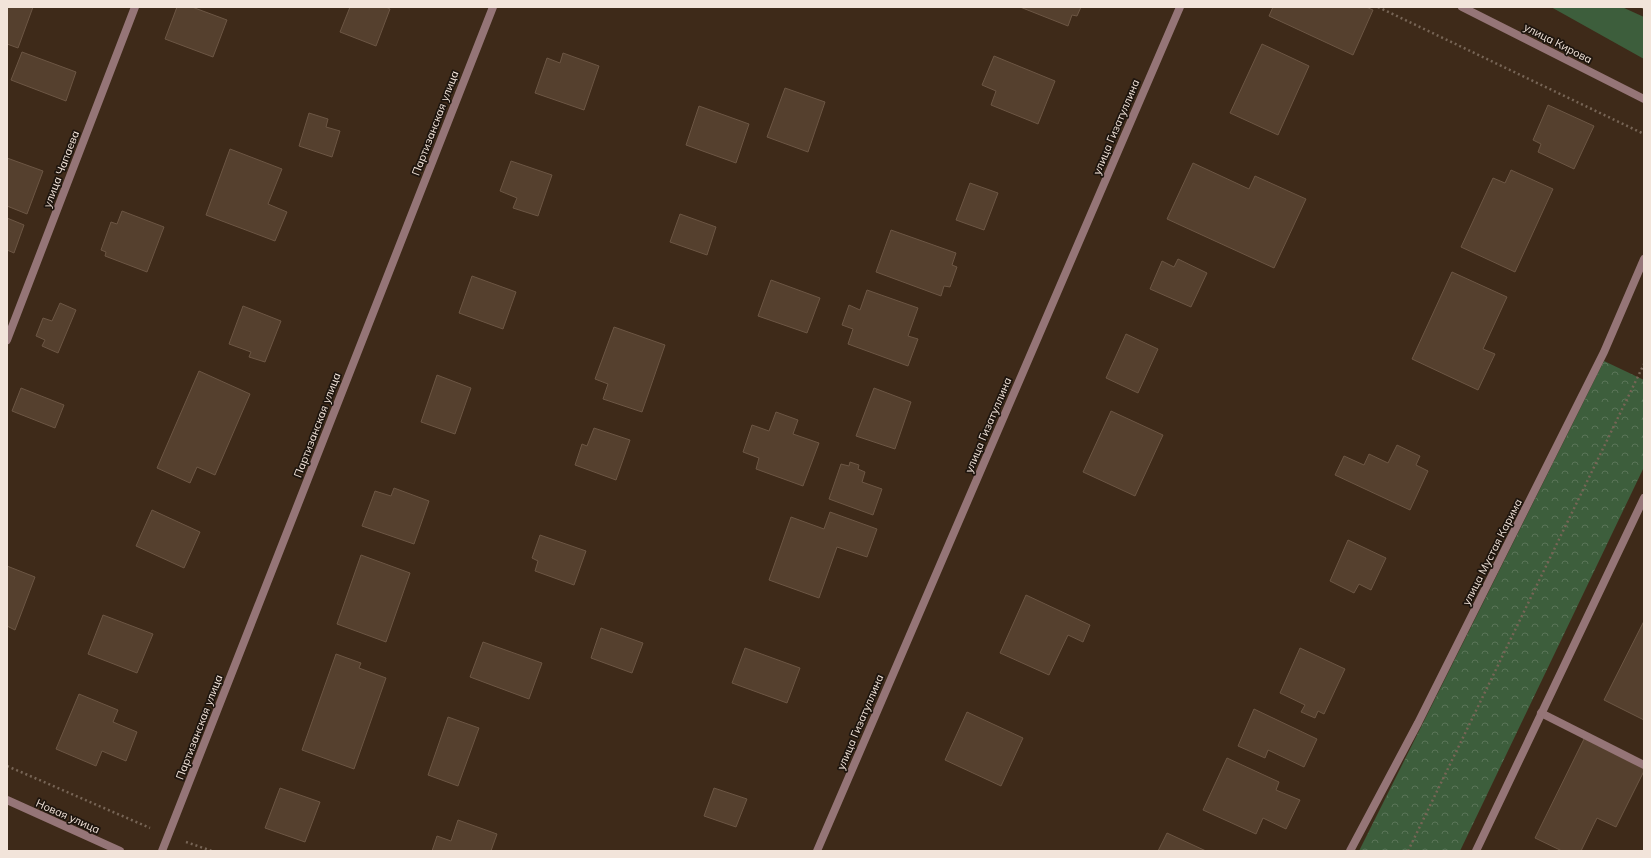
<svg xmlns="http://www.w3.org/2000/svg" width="1651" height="858" font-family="Mulish,sans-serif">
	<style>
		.grass { fill: #3d5e3c }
		.forest { fill: url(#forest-crowns) }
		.building { fill: #55402e; stroke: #6c5644 }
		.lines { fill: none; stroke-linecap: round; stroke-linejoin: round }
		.path { stroke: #776556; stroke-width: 2.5; stroke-dasharray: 2 3; stroke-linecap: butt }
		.lane { stroke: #957577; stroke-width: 8 }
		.street { stroke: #957577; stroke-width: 8 }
		.labels { text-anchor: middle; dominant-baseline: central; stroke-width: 3.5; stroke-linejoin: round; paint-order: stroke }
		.street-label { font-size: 11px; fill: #f2e4da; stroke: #1e150e }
	</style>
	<defs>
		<pattern id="forest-crowns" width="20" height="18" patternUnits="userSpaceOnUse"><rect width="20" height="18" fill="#3d5e3c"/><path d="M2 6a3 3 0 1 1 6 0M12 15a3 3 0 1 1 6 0" fill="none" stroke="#5a7558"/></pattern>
	</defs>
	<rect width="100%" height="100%" fill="#3e2a19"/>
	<!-- grass -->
	<path class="grass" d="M1551,7H1622L1644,17V59Z"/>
	<!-- forest -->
	<path class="forest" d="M1604,361L1644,380V467L1460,851H1359Z"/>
	<!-- building -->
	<path class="building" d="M7,7H33L18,48L7,44Z
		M177,7H192L227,20L213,57L165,39Z
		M350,7H386L390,9L376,46L340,32Z
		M1020,7H1081L1077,16L1072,15L1068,26Z
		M1273,7H1366L1373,10L1353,55L1269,16Z
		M1262,44L1309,66L1278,135L1230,113Z
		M22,52L76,72L66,101L11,80Z
		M563,53L599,66L584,110L535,93L547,58L560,63Z
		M994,56L1055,81L1038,124L991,105L996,91L982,85Z
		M785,88L825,102L808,152L767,137Z
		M1548,105L1594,126L1574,169L1538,152L1541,144L1533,140Z
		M699,106L749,124L736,163L686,145Z
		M309,113L328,119L326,127L340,131L332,157L299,146Z
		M230,149L282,169L268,204L287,212L275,241L206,215Z
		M7,158L43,171L27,214L7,206Z
		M511,161L552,175L538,216L513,208L517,198L500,191Z
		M1193,163L1249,189L1255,176L1306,199L1274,268L1167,219Z
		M1511,170L1553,189L1515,272L1461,247L1493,178L1505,183Z
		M970,183L998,193L984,230L956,220Z
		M122,211L164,227L147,272L105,256L106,252L101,250L111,222L117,224Z
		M680,214L716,227L707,255L670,242Z
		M7,218L24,225L14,253L7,250Z
		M891,230L956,253L952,265L957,267L950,287L944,286L941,296L876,272Z
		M1178,259L1207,273L1191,307L1150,289L1162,261L1174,267Z
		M1452,272L1507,297L1483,349L1495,354L1478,390L1412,359Z
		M472,276L516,292L503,329L459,313Z
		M771,280L820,298L807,333L758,316Z
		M867,290L918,308L908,336L918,339L908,366L848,344L853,329L842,325L849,305L860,310Z
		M60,303L76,310L58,353L42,346L45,340L36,336L43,318L52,321Z
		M243,306L281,321L265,362L249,357L251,352L229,344Z
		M614,327L665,345L642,412L603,399L608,384L595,379Z
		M1126,334L1158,349L1138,393L1106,378Z
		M199,371L250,394L215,475L197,467L190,483L157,468Z
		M437,375L471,388L455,434L421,422Z
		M21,388L64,405L55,428L12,411Z
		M874,388L911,402L895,449L856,436Z
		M1111,411L1163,435L1135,496L1083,472Z
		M776,412L798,420L793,434L819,443L803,486L756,469L759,458L743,452L752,425L769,431Z
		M594,428L630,440L616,480L575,465L582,444L587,446Z
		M1397,445L1420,456L1416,465L1428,471L1410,510L1335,475L1344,456L1364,465L1369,454L1388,463Z
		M850,462L859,465L858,469L865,472L862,482L882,489L873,515L829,499L841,464L849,466Z
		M394,488L429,501L414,544L362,526L375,491L391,496Z
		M152,510L200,532L184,568L136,546Z
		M830,512L877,529L867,557L837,547L819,598L769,580L791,517L824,529Z
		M540,535L586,551L574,585L535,571L538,561L532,558Z
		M1348,540L1386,558L1371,590L1359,584L1354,593L1330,581Z
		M361,555L410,573L386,642L337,624Z
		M7,566L35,577L15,630L7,626Z
		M1026,595L1090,625L1083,642L1068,635L1049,675L1000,653Z
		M103,615L153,634L137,673L88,654Z
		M1644,621V720L1604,700Z
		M601,628L643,643L632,673L591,658Z
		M483,642L542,663L529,699L470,677Z
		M745,648L800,668L787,703L732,683Z
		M1300,648L1345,669L1324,714L1318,711L1315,718L1301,712L1305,705L1280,693Z
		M336,654L361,663L359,668L386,678L354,769L302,750Z
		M79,694L118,710L113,722L137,732L126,761L102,751L96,766L56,749Z
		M1254,709L1317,739L1304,767L1268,750L1265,758L1238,746Z
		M967,712L1023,738L1001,786L945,760Z
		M448,717L479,728L458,786L428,775Z
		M1585,737L1644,767V771L1616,827L1597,818L1581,851H1562L1535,838Z
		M1227,758L1279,782L1276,790L1300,800L1286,829L1263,818L1256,834L1203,810Z
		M280,788L320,802L305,842L265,828Z
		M714,788L747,799L736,827L704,816Z
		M458,820L497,834L491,851H432L437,836L451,841Z
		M1167,833L1206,851H1158Z"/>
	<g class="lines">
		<!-- path -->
		<path class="path" d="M1378,7L1644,134
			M1642,7L1644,8
			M7,766L150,828
			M186,842L212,851
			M1408,851L1644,364"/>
		<!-- lane -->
		<path class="lane" d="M1541,713L1644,765"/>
		<!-- street -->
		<path class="street" d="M1462,7L1644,99
			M7,340L135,7
			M7,800L120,851
			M162,851L493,7
			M817,851L1180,7
			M1350,851L1418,723L1604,352L1644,259
			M1476,851L1644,498"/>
	</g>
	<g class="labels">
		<!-- street labels -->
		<g class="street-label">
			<text transform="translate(1558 43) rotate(27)">улица Кирова</text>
			<text transform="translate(435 123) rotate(-69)">Партизанская улица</text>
			<text transform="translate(1116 127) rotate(-67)">улица Гизатуллина</text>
			<text transform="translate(61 169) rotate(-69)">улица Чапаева</text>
			<text transform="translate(317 425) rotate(-69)">Партизанская улица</text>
			<text transform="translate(988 425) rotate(-67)">улица Гизатуллина</text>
			<text transform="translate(1492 552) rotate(-63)">улица Мустая Карима</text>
			<text transform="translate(860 722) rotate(-67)">улица Гизатуллина</text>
			<text transform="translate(199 727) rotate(-69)">Партизанская улица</text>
			<text transform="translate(68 816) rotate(24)">Новая улица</text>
		</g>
	</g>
	<!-- border -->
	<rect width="1651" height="858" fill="none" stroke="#f2e4da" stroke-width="16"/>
</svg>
